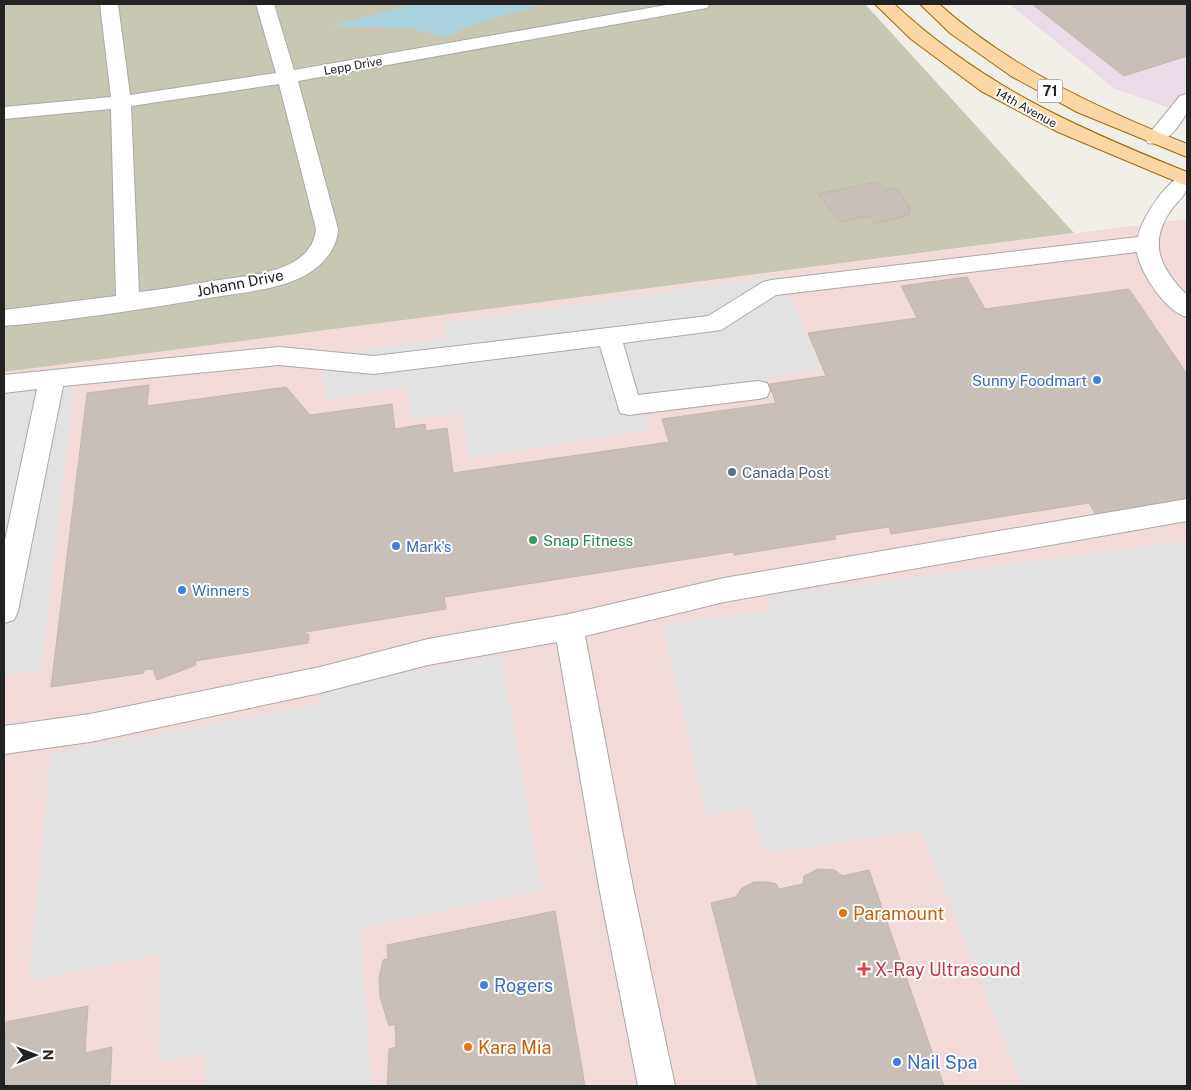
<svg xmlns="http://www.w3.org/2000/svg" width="1191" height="1090" font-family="'Public Sans',sans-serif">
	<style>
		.commercial { fill: #f2dad9 }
		.industrial { fill: #ebdbe8 }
		.construction { fill: #c7c7b4 }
		.parking { fill: #e2e2e2 }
		.water { fill: #aad3df }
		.building { fill: #c7bfb8; stroke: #c4b6ab }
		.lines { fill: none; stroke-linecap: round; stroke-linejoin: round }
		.minor-casing { stroke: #a9a9a9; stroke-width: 2 }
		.major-casing { stroke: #a06b00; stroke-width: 2 }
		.minor { fill: #fff; fill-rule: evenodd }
		.major { fill: #fcd6a4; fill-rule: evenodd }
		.shop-dot { fill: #3f7fe0; stroke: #fff; stroke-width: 2 }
		.service-dot { fill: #5c6f8a; stroke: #fff; stroke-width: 2 }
		.leisure-dot { fill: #2e9e5b; stroke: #fff; stroke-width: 2 }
		.food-dot { fill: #e8710a; stroke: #fff; stroke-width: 2 }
		.health-dot { fill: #e0444e; stroke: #fff; stroke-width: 2 }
		.labels { text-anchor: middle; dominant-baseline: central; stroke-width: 4; stroke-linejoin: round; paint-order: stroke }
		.far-street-label { font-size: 12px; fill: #222; stroke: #fff }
		.shield { fill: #fff; stroke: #646464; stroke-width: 1 }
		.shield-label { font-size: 14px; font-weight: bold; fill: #222 }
		.street-label { font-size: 15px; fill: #222; stroke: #fff }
		.shop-label { font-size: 15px; fill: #366cbe; stroke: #fff; text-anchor: start }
		.service-label { font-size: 15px; fill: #4e5e75; stroke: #fff; text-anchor: start }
		.leisure-label { font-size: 15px; fill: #27864d; stroke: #fff; text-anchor: start }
		.near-food-label { font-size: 18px; fill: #c56008; stroke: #fff; text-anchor: start }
		.near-health-label { font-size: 18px; fill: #be3a42; stroke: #fff; text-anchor: start }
		.near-shop-label { font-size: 18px; fill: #366cbe; stroke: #fff; text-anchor: start }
	</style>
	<rect width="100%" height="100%" fill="#f2efe9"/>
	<!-- commercial -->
	<path class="commercial" d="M1187,219V1086H4V372Z"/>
	<!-- industrial -->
	<path class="industrial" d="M1009,4H1187V114L1115,89Z"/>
	<!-- construction -->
	<path class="construction" d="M4,4H865L1074,233L4,372Z"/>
	<!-- parking -->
	<path class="parking" d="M781,275L823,370L764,378L770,394L645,414L649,430L469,458L461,413L412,420L407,387L325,400L321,356L446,338L444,323Z
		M75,379L41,670L4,676V389Z
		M1187,541V1086H1022L921,831L765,853L750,807L707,816L662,624L770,611L768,596Z
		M501,655L542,890L360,928L372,1086H205V1053L158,1063L161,954L29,981L51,753L320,704L319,688Z"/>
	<!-- water -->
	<path class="water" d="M410,4H544L474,24L445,37L409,28L331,26L408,6Z"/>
	<!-- building -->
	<path class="building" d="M1032,4H1187V56L1124,76Z
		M877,182L885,190L896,188L910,207L909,215L875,224L869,216L840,222L818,194Z
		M967,277L985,309L1129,289L1187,374V506L1099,520L1089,503L891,534L889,527L835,535L836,539L734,555L733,552L444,597L446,609L305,632V634H309L308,643L195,661L196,665L157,680L153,669L144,670V673L51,687L87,393L149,385L147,406L286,387L310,415L392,404L395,429L425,424L426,431L447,428L453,473L669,442L662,419L776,403L769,384L826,376L808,333L917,318L901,286Z
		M818,869L835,870L842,876L869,870L944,1086H758L711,903L736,897L742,888L754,882H768L776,884L779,889L803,884L804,876Z
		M555,911L585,1086H387L389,1049L396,1047L395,1024L389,1026L380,997L379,978L383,960L388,959L387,945Z
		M88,1006L85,1053L112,1047L110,1086H4L6,1022Z"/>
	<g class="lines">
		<!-- minor casing -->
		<g class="minor-casing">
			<path id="minor" d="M100,4H118L130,95L276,73L256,4H274L294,70L672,4H710L707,8L701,9L298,81L338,229C337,250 322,266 304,276C277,290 244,292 215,297C145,309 75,320 4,326V310L116,296L111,109L4,119V107L111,97ZM279,84L316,229C312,272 252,275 219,280C192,284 166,289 139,292L131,106Z
				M1187,94C1187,100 1189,109 1186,114C1179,127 1164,147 1148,143L1145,139L1148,135L1180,96Z
				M1187,173C1189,198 1181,195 1169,213C1148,246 1162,270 1187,295V317C1166,312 1140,273 1137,252L776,295L721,330L623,343L638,395L758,381L767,383L770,390L767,397L758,399L629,415L620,413L600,346L374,374L279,365L63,386L18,611L14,620L4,623V545L37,389L4,393V375L279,347L374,356L708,316L763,282L771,280L1138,237C1142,217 1167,179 1187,173Z
				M1187,499V521L724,602L585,636L633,887L675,1086H638L599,887L557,642L428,665L320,693L90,742L4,754V726L90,714L320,667L428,639L569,614L724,578Z"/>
		</g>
		<!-- major casing -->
		<g class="major-casing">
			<path id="major" d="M875,4H894C984,87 1075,127 1187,172V186L1058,132L981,91L911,39Z
				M920,4H939C1012,69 1097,108 1187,144V157L1077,112L1011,76L950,33Z"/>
		</g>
		<!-- minor -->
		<use href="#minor" class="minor"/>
		<!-- major -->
		<use href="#major" class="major"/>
	</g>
	<!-- markers -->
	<g class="shop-dot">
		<circle cx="1097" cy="380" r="5"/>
		<circle cx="396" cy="546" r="5"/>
		<circle cx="182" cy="590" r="5"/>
		<circle cx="484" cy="985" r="5"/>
		<circle cx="897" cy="1062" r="5"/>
	</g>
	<circle class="service-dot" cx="732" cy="472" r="5"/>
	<circle class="leisure-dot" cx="533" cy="540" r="5"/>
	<g class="food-dot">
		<circle cx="843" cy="913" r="5"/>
		<circle cx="468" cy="1047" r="5"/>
	</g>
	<path class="health-dot" d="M861.5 961.5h5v5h5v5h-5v5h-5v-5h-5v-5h5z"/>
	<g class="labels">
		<!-- far-street labels -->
		<g class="far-street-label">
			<text transform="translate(353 66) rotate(-10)">Lepp Drive</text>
			<text transform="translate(1026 108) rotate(29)">14th Avenue</text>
		</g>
		<!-- shield labels -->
		<rect class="shield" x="1037.5" y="79.5" width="25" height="23" rx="4"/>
		<g class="shield-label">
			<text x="1050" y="91">71</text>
		</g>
		<!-- street labels -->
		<g class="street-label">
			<text transform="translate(240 283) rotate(-11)">Johann Drive</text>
		</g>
		<!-- shop labels -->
		<g class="shop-label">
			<text x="1087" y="380" text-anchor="end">Sunny Foodmart</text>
			<text x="406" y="546">Mark's</text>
			<text x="192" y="590">Winners</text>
		</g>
		<!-- service labels -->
		<g class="service-label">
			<text x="742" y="472">Canada Post</text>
		</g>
		<!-- leisure labels -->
		<g class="leisure-label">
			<text x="543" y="540">Snap Fitness</text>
		</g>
		<!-- near-food labels -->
		<g class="near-food-label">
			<text x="853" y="913">Paramount</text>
			<text x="478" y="1047">Kara Mia</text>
		</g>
		<!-- near-health labels -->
		<g class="near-health-label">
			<text x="875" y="969">X-Ray Ultrasound</text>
		</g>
		<!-- near-shop labels -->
		<g class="near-shop-label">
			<text x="494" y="985">Rogers</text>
			<text x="907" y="1062">Nail Spa</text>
		</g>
	</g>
	<!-- border -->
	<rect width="1191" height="1090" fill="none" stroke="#222222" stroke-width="10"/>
	<!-- north arrow -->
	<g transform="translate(35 1055) rotate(89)" stroke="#ffffff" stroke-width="4" paint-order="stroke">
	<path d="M0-4L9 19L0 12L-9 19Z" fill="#222222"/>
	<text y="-8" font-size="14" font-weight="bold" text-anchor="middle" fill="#222222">N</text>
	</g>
</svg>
